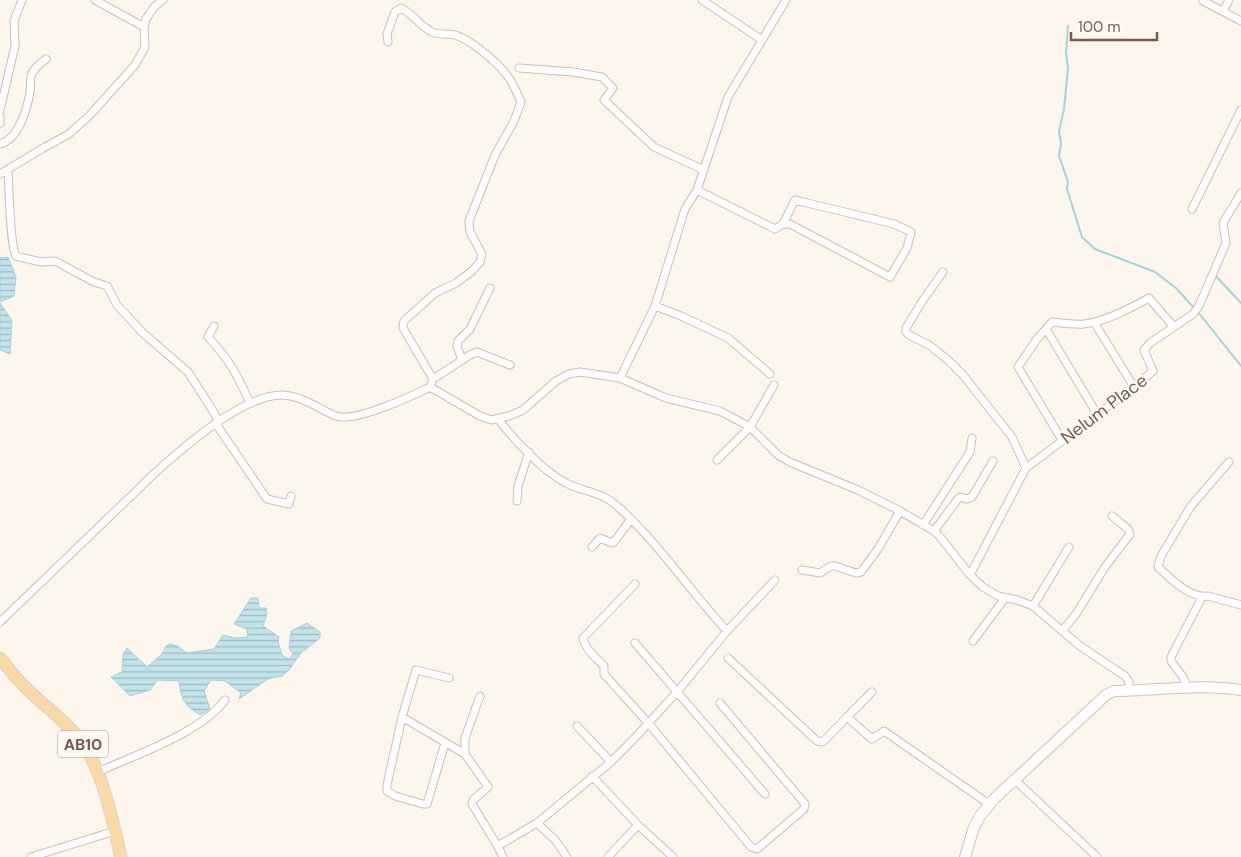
<svg xmlns="http://www.w3.org/2000/svg" width="1241" height="857" font-family="'DM Sans',sans-serif">
	<style>
		.water { fill: url(#water-rules); stroke: #a5d3da }
		.lines { fill: none; stroke-linecap: round; stroke-linejoin: round }
		.stream { stroke: #a5d3da; stroke-width: 2 }
		.street-casing { stroke: #d1beb0; stroke-width: 9 }
		.secondary-casing { stroke: #d6c0b0; stroke-width: 12 }
		.primary-casing { stroke: #dad1cd; stroke-width: 13 }
		.street { stroke: #fff; stroke-width: 7 }
		.secondary { stroke: #fff; stroke-width: 10 }
		.primary { stroke: #fbd9a5; stroke-width: 11 }
		.labels { text-anchor: middle; dominant-baseline: central; stroke-width: 4.5; stroke-linejoin: round; paint-order: stroke }
		.shield { fill: #fffaf3; stroke: #a28b7f; stroke-width: 1 }
		.shield-label { font-size: 16px; font-weight: bold; fill: #7a5c4d }
		.street-label { font-size: 18px; fill: #7a5c4d; stroke: #fffaf3 }
	</style>
	<defs>
		<pattern id="water-rules" width="6" height="5" patternUnits="userSpaceOnUse" patternTransform="scale(1.25)"><rect width="6" height="5" fill="#bfe3e8"/><path d="M0 2.5h6" fill="none" stroke="#a0bbbe"/></pattern>
	</defs>
	<rect width="100%" height="100%" fill="#fdf6ec"/>
	<!-- water -->
	<path class="water" d="M8,257L16,277L14,296L0,302V258Z
		M0,303L12,320L10,354L0,350Z
		M251,598H258L259,608H266L267,614L263,626L279,637L278,642L282,655L289,659L293,654L289,648L291,631L307,623L320,632V638L301,653L289,670L282,676L268,679L239,699L241,693L225,681L211,680L204,691L210,709L200,715C184,705 181,699 179,681L158,680L150,690L130,696L111,677L122,672L123,654L127,648L147,667L162,654L166,646L170,644L177,646L187,653L214,649L223,635L236,638L248,637L247,629L234,624Z"/>
	<g class="lines">
		<!-- stream -->
		<path class="stream" d="M1068,26L1066,53L1068,68L1064,109L1059,131L1061,144L1059,156L1068,182L1067,189L1082,237L1095,249L1155,272L1176,288L1195,309
			M1215,275L1241,303
			M1198,312L1241,366"/>
		<!-- street casing -->
		<g class="street-casing">
			<path id="street" d="M95,0L144,27
				M702,0L762,40
				M1203,1L1241,21
				M1223,11L1229,0
				M388,42L387,34L395,12L401,8C413,14 420,26 432,32C440,36 450,32 458,36C474,42 503,67 511,81C515,88 518,96 521,102L514,121L495,155L469,221L470,232L482,254L480,262L471,272L456,283L435,293L404,321L403,328L433,379L430,387
				M519,68L573,72L602,77L613,88L604,100L654,147L704,170
				M0,110L15,46L14,21L22,0
				M0,116V123
				M0,144C19,139 27,109 30,92C31,87 30,81 31,76C33,68 40,64 46,59
				M8,170C9,185 10,247 16,256L41,262L55,261L94,282L107,286L117,305L143,333L188,372L213,411L219,422
				M0,174L45,147L69,134L90,115L135,65L145,47L144,27L146,19L154,7L163,0
				M697,190L775,229L783,224H790L890,277L907,248L911,232L894,224L795,200L783,224
				M1192,209L1241,110
				M943,272L923,300L906,328V332L909,335L929,345L947,359L963,375L1012,437L1026,468
				M655,306L681,316L728,338L770,374
				M1094,322L1134,387
				M214,326L208,337C229,359 238,376 250,403
				M1046,329L1097,414
				M462,360L457,346L458,341L470,329L490,288
				M620,378L655,306L685,209L697,190L728,97L786,0
				M433,379L470,355L477,352L510,365
				M498,419C514,440 545,473 568,484C584,492 602,492 616,505C658,542 689,590 727,631
				M216,424L267,499L289,504L291,496
				M1062,440L1018,367L1037,339L1052,322C1062,323 1073,325 1084,324C1105,322 1131,308 1149,298L1174,327
				M717,460L750,427L774,385
				M1229,462L1191,506L1161,556L1158,567C1170,578 1190,599 1208,596L1241,605
				M517,501L518,486L529,452
				M923,525L970,452L972,438
				M934,531L958,499L960,497L967,499L972,497L993,461
				M592,547L600,538L612,543L614,542L631,519
				M802,570L820,573L831,566H835L856,573L861,572L878,549L900,511
				M970,575L1026,468L1134,387L1153,371L1144,350L1150,343L1193,314L1199,306L1226,243L1223,223L1241,193
				M635,584L586,635L583,638C585,649 596,658 604,666V674L649,724L751,847L757,849L804,809L805,804L720,703
				M1033,606L1069,547
				M0,622L157,471C185,446 244,394 283,395C302,396 319,409 336,416C354,423 412,396 430,387L480,416L491,420L509,416L523,410L556,381L569,374L580,372L620,378L666,398L720,411L750,427L779,456L792,463L858,490L900,511L934,531L941,538L970,575L983,587L998,596L1017,600L1033,606L1080,646L1125,676L1129,682V691
				M1062,631L1076,614L1105,567L1130,534L1128,529L1112,516
				M973,641L1005,598
				M635,643L765,794
				M728,658L817,741L822,742L825,740L847,717L872,739L884,731L989,804
				M1188,688L1183,677L1171,661V657L1202,597
				M402,717L416,670L449,678
				M847,717L872,692
				M577,726L611,762
				M445,743L427,804H423L395,796L387,791V785L402,717L465,754L488,787L473,800L472,804L497,845L503,843L537,823L556,841L567,857
				M465,754V738L480,696
				M98,772C137,754 199,734 225,700
				M592,776L638,825L673,857
				M1014,779L1097,857
				M537,823L611,762L630,743L677,692L727,631L775,580
				M497,845L503,857
				M31,857L115,831
				M608,857L638,825"/>
		</g>
		<!-- secondary casing -->
		<g class="secondary-casing">
			<path id="secondary" d="M965,857L974,827L980,816L995,798L1106,695L1114,691C1156,691 1199,683 1241,690"/>
		</g>
		<!-- primary casing -->
		<g class="primary-casing">
			<path id="primary" d="M0,658C7,666 14,676 22,684C44,707 72,724 88,752C105,781 113,824 121,857"/>
		</g>
		<!-- street -->
		<use href="#street" class="street"/>
		<!-- secondary -->
		<use href="#secondary" class="secondary"/>
		<!-- primary -->
		<use href="#primary" class="primary"/>
	</g>
	<g class="labels">
		<!-- shield labels -->
		<rect class="shield" x="58" y="730.5" width="50" height="27" rx="4"/>
		<g class="shield-label">
			<text x="83" y="744">AB10</text>
		</g>
		<!-- street labels -->
		<g class="street-label">
			<text transform="translate(1104 409) rotate(-37)">Nelum Place</text>
		</g>
	</g>
	<!-- scale -->
	<path d="M1071 32v8h86v-8" fill="none" stroke="#7a5c4d" stroke-width="2.5"/>
	<text x="1078" y="32" font-size="15" fill="#7a5c4d" stroke="#fffaf3" stroke-width="4" paint-order="stroke">100 m</text>
</svg>
